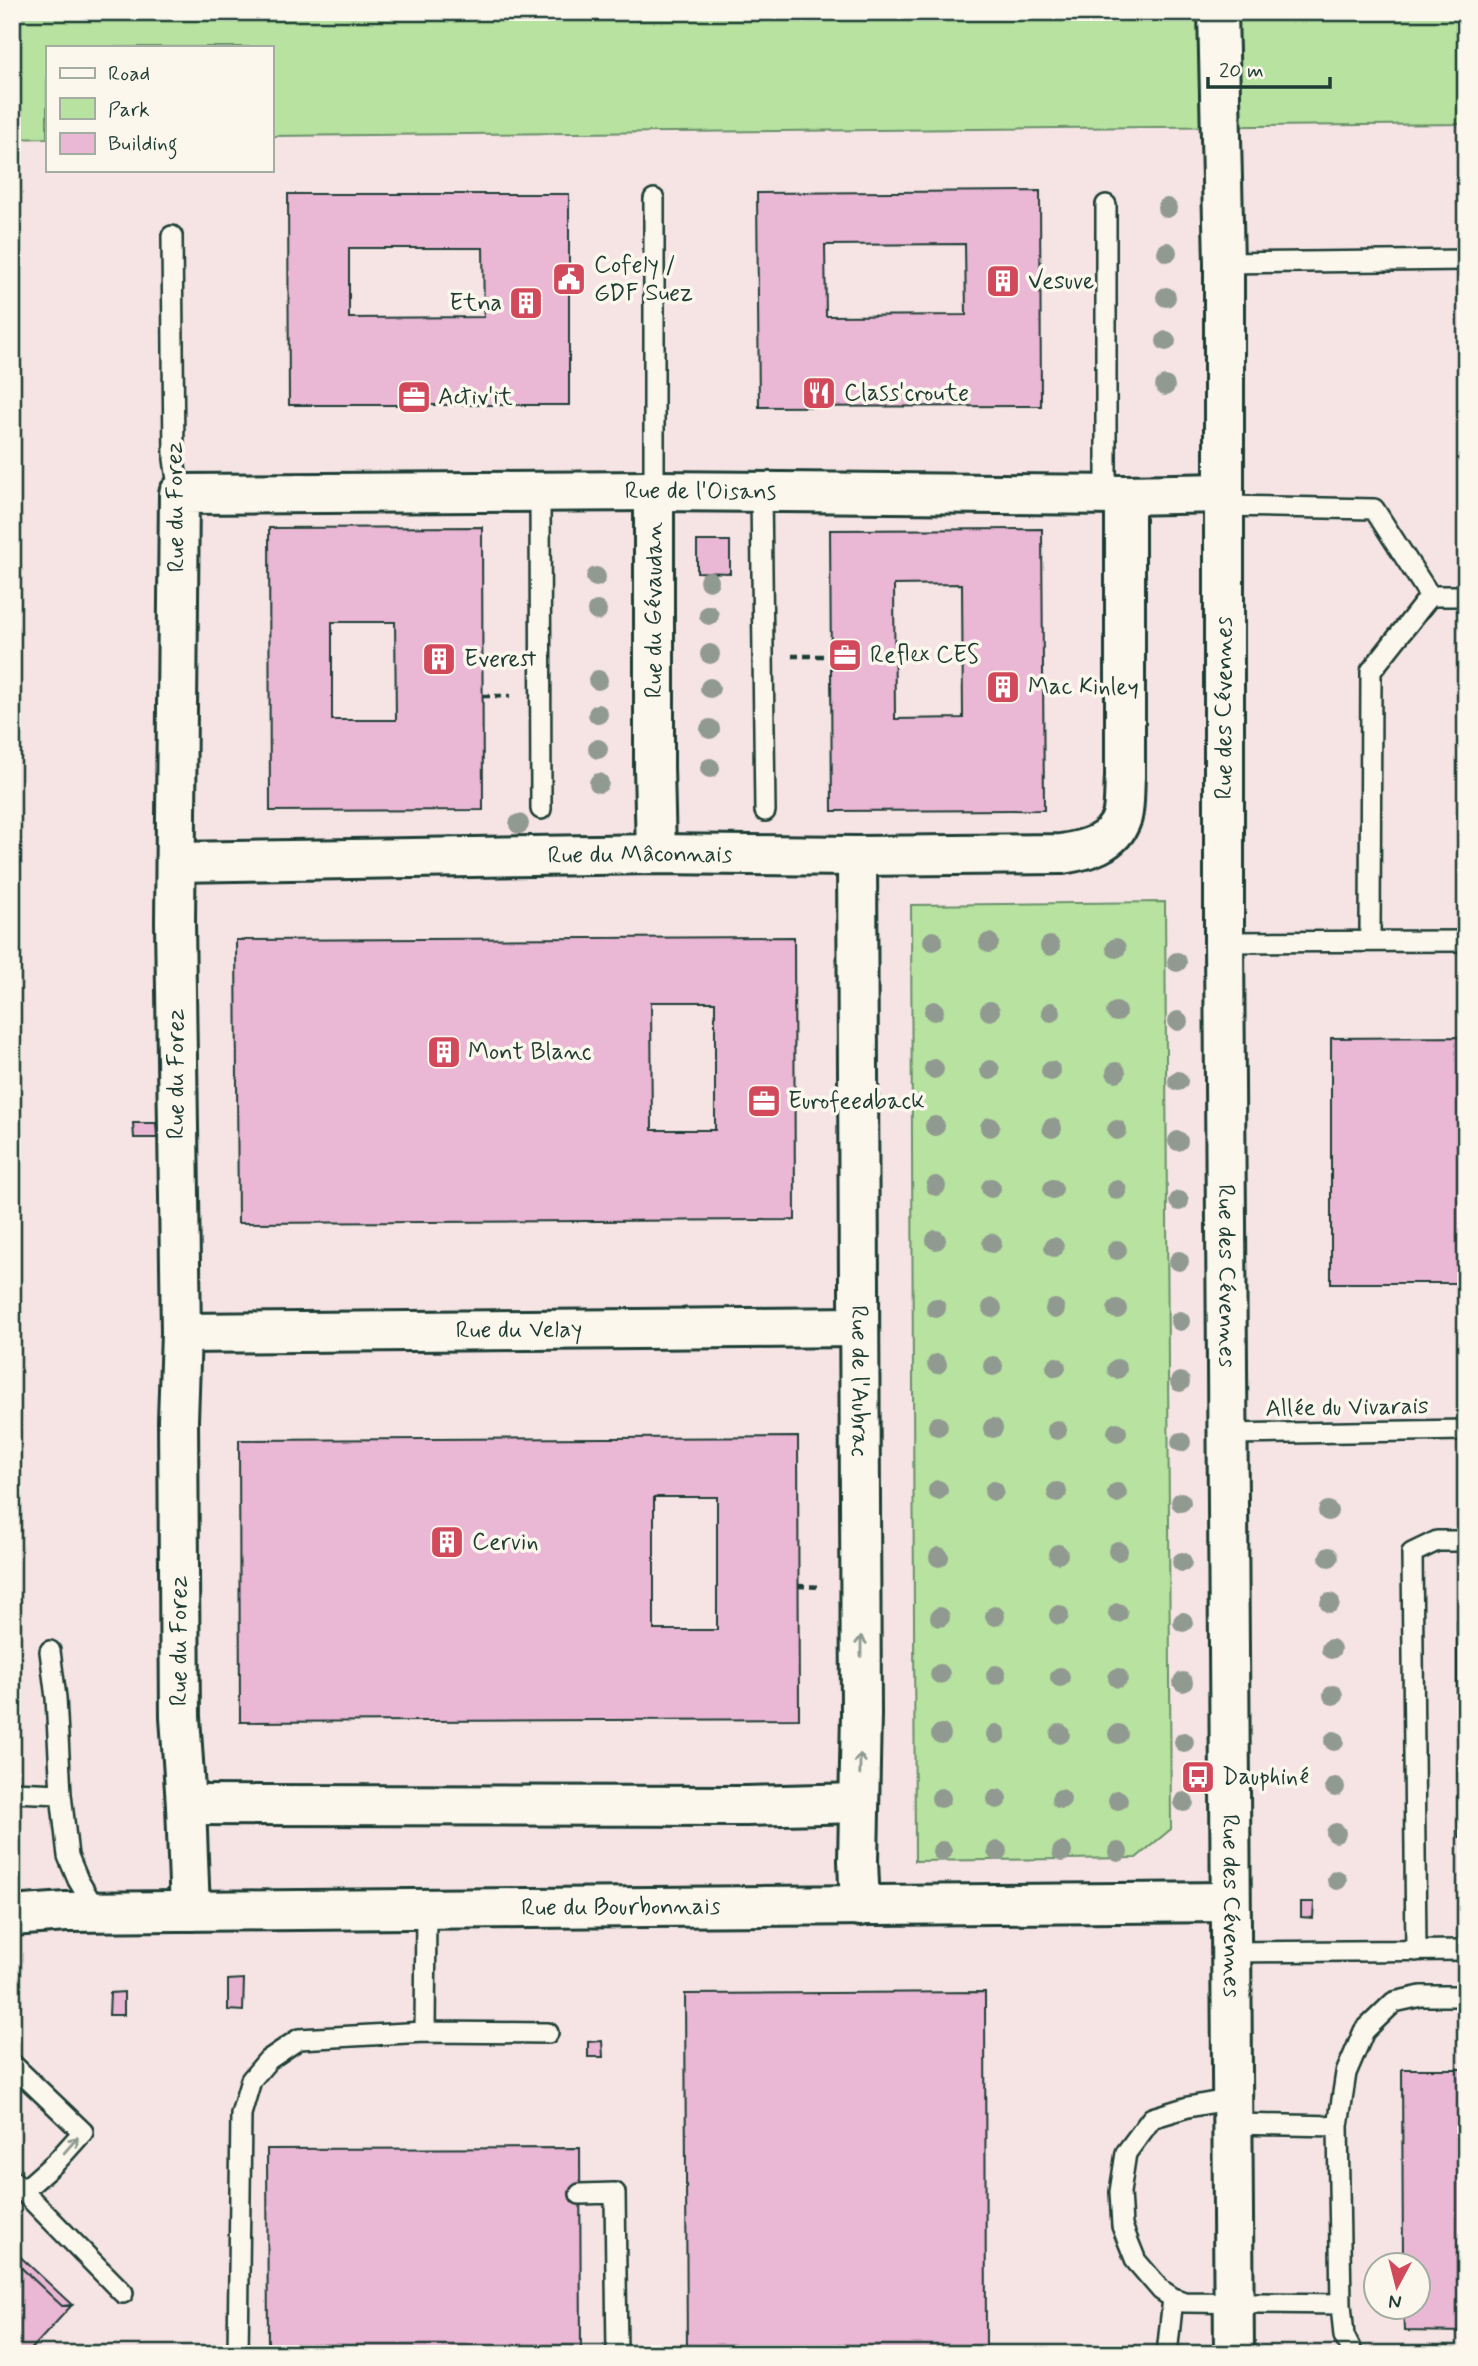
<svg xmlns="http://www.w3.org/2000/svg" width="1478" height="2366" font-family="Mynerve,sans-serif">
	<style>
		.green { fill: #b7e2a0; stroke: #6b906a; stroke-width: 2 }
		.building { fill: #eab7d5; stroke: #1f3d34; stroke-width: 2; fill-rule: evenodd }
		.lines { fill: none; stroke-linecap: round; stroke-linejoin: round }
		.service-casing { stroke: #1f3d34; stroke-width: 24 }
		.minor-casing { stroke: #1f3d34; stroke-width: 44 }
		.path { stroke: #1f3d34; stroke-width: 4.5; stroke-dasharray: 7 5; stroke-linecap: butt }
		.service { stroke: #fbf7ec; stroke-width: 19 }
		.minor { stroke: #fbf7ec; stroke-width: 38 }
		.tree { fill: #909a90 }
		.oneway { stroke: #8d9a90 }
		.labels { text-anchor: middle; dominant-baseline: central; stroke-width: 7; stroke-linejoin: round; paint-order: stroke }
		.poi-label { font-size: 24px; fill: #1f3d34; stroke: #fbf7ec; text-anchor: start }
		.street-label { font-size: 24px; fill: #1f3d34; stroke: #fbf7ec }
	</style>
	<rect width="100%" height="100%" fill="#f6e4e5"/>
	<filter id="ink" filterUnits="userSpaceOnUse"><feTurbulence type="fractalNoise" baseFrequency=".0143" numOctaves="2"/><feDisplacementMap in="SourceGraphic" scale="14" xChannelSelector="R" yChannelSelector="G"/><feConvolveMatrix kernelMatrix="1 2 1 2 8 2 1 2 1" color-interpolation-filters="sRGB"/></filter>
	<g filter="url(#ink)">
		<!-- green -->
		<path class="green" d="M12,12H1466V124L271,136V47H47V138L12,139Z
			M1165,902L1171,1829L1136,1858L915,1861L911,905Z"/>
		<!-- building -->
		<path class="building" d="M1040,191L1041,406L759,407L757,193ZM965,244L966,315L826,316L825,245Z
			M288,194H569V405H289ZM349,248H483L484,317L349,318Z
			M482,527L483,810L270,811L269,528ZM332,622H395L396,720H332Z
			M1042,529L1044,810L832,811L830,530ZM962,584L963,718L895,719L894,585Z
			M697,541H730V573L697,572Z
			M794,937L795,1220L238,1223L236,940ZM651,1002H715V1130H652Z
			M1466,1037V1283H1331V1038Z
			M133,1123H156L157,1138H134Z
			M798,1437L799,1719L240,1722L239,1440ZM654,1497H717V1630H654Z
			M1466,1619V1693H1457V1620Z
			M1458,1765H1466V1838H1459Z
			M1301,1902H1314L1313,1918L1301,1917Z
			M244,1979L243,2011L228,2010V1980Z
			M124,1992V2015H109L110,1993Z
			M985,1992L986,2354H687L685,1994Z
			M602,2041L603,2057H588V2042Z
			M1402,2069H1466V2332L1404,2331L1403,2306H1418V2264H1403Z
			M580,2148L581,2354H268L267,2149Z
			M12,2249L72,2305L62,2306L12,2259Z
			M12,2259L62,2306L72,2305L27,2354H12Z"/>
		<g class="lines">
			<!-- service casing -->
			<g class="service-casing">
				<path id="service" d="M654,199V491
					M1106,205V494
					M172,236L174,459L179,494
					M1224,263L1466,260
					M761,492L765,811
					M540,493L541,809
					M1224,506L1374,509L1430,596H1466
					M1370,941L1371,671L1430,596
					M1224,942L1466,941
					M1228,1434L1466,1430
					M50,1651L56,1698L61,1794L68,1856L78,1880L97,1912
					M12,1792L61,1794
					M1416,1951L1412,1553L1437,1541H1466
					M1231,1952L1466,1950
					M425,2032L426,1911
					M12,2064L83,2132L57,2161L22,2192
					M1232,2099L1188,2107L1152,2118L1126,2153L1120,2192L1122,2226L1136,2261L1161,2290L1173,2298L1184,2302L1341,2304L1344,2336L1353,2354
					M1232,2124L1338,2126
					M12,2180L123,2293
					M580,2194L615,2193L617,2354
					M1341,2304L1338,2126L1346,2073L1364,2031L1394,2002L1421,1996H1466
					M238,2354L241,2114L251,2080L268,2060L299,2039L425,2032L548,2033
					M1167,2354L1173,2298"/>
			</g>
			<!-- minor casing -->
			<g class="minor-casing">
				<g id="minor">
					<path id="s1" d="M1218,12L1224,263V942L1234,2354"/>
					<path d="M654,491V767L656,854"/>
					<path id="s2" d="M857,856L861,1714L858,1861L860,1906"/>
					<path id="s3" d="M176,862L656,854L857,856L1062,854C1086,850 1113,844 1122,817C1125,805 1124,789 1125,777V495"/>
					<path id="s4" d="M181,1333L858,1327"/>
					<path d="M186,1805L746,1806L859,1803"/>
					<path id="s5" d="M190,1911L186,1805L180,1717L178,1420L181,1333L175,922L179,494L654,491L1125,495L1224,493"/>
					<path id="s6" d="M12,1916L66,1912L1230,1902"/>
				</g>
			</g>
			<!-- path -->
			<path class="path" d="M792,656H831
				M483,696H510
				M794,1102L819,1100
				M798,1586L822,1587"/>
			<!-- service -->
			<use href="#service" class="service"/>
			<!-- minor -->
			<use href="#minor" class="minor"/>
		</g>
		<!-- trees -->
		<g class="tree">
			<circle cx="1167" cy="208" r="10"/>
			<circle cx="1167" cy="252" r="10"/>
			<circle cx="1166" cy="297" r="10"/>
			<circle cx="1166" cy="341" r="10"/>
			<circle cx="1165" cy="386" r="10"/>
			<circle cx="596" cy="577" r="10"/>
			<circle cx="709" cy="581" r="10"/>
			<circle cx="597" cy="611" r="10"/>
			<circle cx="709" cy="615" r="10"/>
			<circle cx="710" cy="654" r="10"/>
			<circle cx="598" cy="680" r="10"/>
			<circle cx="710" cy="688" r="10"/>
			<circle cx="598" cy="714" r="10"/>
			<circle cx="710" cy="729" r="10"/>
			<circle cx="598" cy="749" r="10"/>
			<circle cx="710" cy="768" r="10"/>
			<circle cx="599" cy="783" r="10"/>
			<circle cx="519" cy="824" r="10"/>
			<circle cx="933" cy="941" r="10"/>
			<circle cx="989" cy="943" r="10"/>
			<circle cx="1050" cy="946" r="10"/>
			<circle cx="1116" cy="948" r="10"/>
			<circle cx="1177" cy="962" r="10"/>
			<circle cx="934" cy="1011" r="10"/>
			<circle cx="990" cy="1011" r="10"/>
			<circle cx="1051" cy="1012" r="10"/>
			<circle cx="1116" cy="1012" r="10"/>
			<circle cx="1178" cy="1021" r="10"/>
			<circle cx="934" cy="1069" r="10"/>
			<circle cx="990" cy="1070" r="10"/>
			<circle cx="1051" cy="1071" r="10"/>
			<circle cx="1116" cy="1072" r="10"/>
			<circle cx="1178" cy="1081" r="10"/>
			<circle cx="935" cy="1126" r="10"/>
			<circle cx="990" cy="1127" r="10"/>
			<circle cx="1052" cy="1128" r="10"/>
			<circle cx="1117" cy="1130" r="10"/>
			<circle cx="1178" cy="1141" r="10"/>
			<circle cx="936" cy="1186" r="10"/>
			<circle cx="991" cy="1188" r="10"/>
			<circle cx="1053" cy="1189" r="10"/>
			<circle cx="1117" cy="1190" r="10"/>
			<circle cx="1179" cy="1201" r="10"/>
			<circle cx="936" cy="1240" r="10"/>
			<circle cx="992" cy="1243" r="10"/>
			<circle cx="1054" cy="1247" r="10"/>
			<circle cx="1117" cy="1250" r="10"/>
			<circle cx="1179" cy="1261" r="10"/>
			<circle cx="936" cy="1308" r="10"/>
			<circle cx="992" cy="1308" r="10"/>
			<circle cx="1055" cy="1309" r="10"/>
			<circle cx="1117" cy="1309" r="10"/>
			<circle cx="1180" cy="1321" r="10"/>
			<circle cx="937" cy="1364" r="10"/>
			<circle cx="993" cy="1366" r="10"/>
			<circle cx="1056" cy="1367" r="10"/>
			<circle cx="1117" cy="1369" r="10"/>
			<circle cx="1180" cy="1382" r="10"/>
			<circle cx="938" cy="1426" r="10"/>
			<circle cx="993" cy="1428" r="10"/>
			<circle cx="1057" cy="1430" r="10"/>
			<circle cx="1117" cy="1432" r="10"/>
			<circle cx="1181" cy="1442" r="10"/>
			<circle cx="938" cy="1490" r="10"/>
			<circle cx="994" cy="1491" r="10"/>
			<circle cx="1057" cy="1492" r="10"/>
			<circle cx="1117" cy="1493" r="10"/>
			<circle cx="1181" cy="1502" r="10"/>
			<circle cx="1328" cy="1511" r="10"/>
			<circle cx="1118" cy="1551" r="10"/>
			<circle cx="1058" cy="1554" r="10"/>
			<circle cx="939" cy="1557" r="10"/>
			<circle cx="1329" cy="1557" r="10"/>
			<circle cx="1182" cy="1562" r="10"/>
			<circle cx="1330" cy="1603" r="10"/>
			<circle cx="1118" cy="1613" r="10"/>
			<circle cx="1059" cy="1615" r="10"/>
			<circle cx="995" cy="1616" r="10"/>
			<circle cx="940" cy="1617" r="10"/>
			<circle cx="1183" cy="1622" r="10"/>
			<circle cx="1331" cy="1649" r="10"/>
			<circle cx="940" cy="1674" r="10"/>
			<circle cx="996" cy="1675" r="10"/>
			<circle cx="1060" cy="1677" r="10"/>
			<circle cx="1118" cy="1678" r="10"/>
			<circle cx="1183" cy="1682" r="10"/>
			<circle cx="1333" cy="1695" r="10"/>
			<circle cx="941" cy="1734" r="10"/>
			<circle cx="996" cy="1734" r="10"/>
			<circle cx="1060" cy="1734" r="10"/>
			<circle cx="1118" cy="1734" r="10"/>
			<circle cx="1334" cy="1741" r="10"/>
			<circle cx="1184" cy="1742" r="10"/>
			<circle cx="1335" cy="1787" r="10"/>
			<circle cx="941" cy="1798" r="10"/>
			<circle cx="997" cy="1799" r="10"/>
			<circle cx="1061" cy="1799" r="10"/>
			<circle cx="1118" cy="1800" r="10"/>
			<circle cx="1184" cy="1802" r="10"/>
			<circle cx="1336" cy="1833" r="10"/>
			<circle cx="942" cy="1851" r="10"/>
			<circle cx="997" cy="1851" r="10"/>
			<circle cx="1062" cy="1852" r="10"/>
			<circle cx="1118" cy="1852" r="10"/>
			<circle cx="1337" cy="1880" r="10"/>
		</g>
		<!-- one-way arrows -->
		<defs><path id="oneway-shaft" d="M-6 0H5M1.5-3L5.5 0L1.5 3" fill="none" stroke-width="1.6" stroke-linecap="round" stroke-linejoin="round" transform="scale(1.75)"/></defs>
		<g class="oneway">
			<use href="#oneway-shaft" transform="translate(861 1646) rotate(-90)"/>
			<use href="#oneway-shaft" transform="translate(860 1764) rotate(-89)"/>
			<use href="#oneway-shaft" transform="translate(71 2145) rotate(-49)"/>
		</g>
	</g>
	<!-- icons -->
	<defs>
		<g id="civic-square" transform="scale(1.75)"><rect x="-9" y="-9" width="18" height="18" rx="4" fill="#d1495b" stroke="#fbf7ec"/><path d="M-.6-6.5H3V-4.5H.6V-3L4-1V1h2V6H-6V1h2V-1L-.6-3ZM-1.2 2.5V6h2.4V2.5Z" fill="#fff"/></g>
		<g id="building-square" transform="scale(1.75)"><rect x="-9" y="-9" width="18" height="18" rx="4" fill="#d1495b" stroke="#fbf7ec"/><path d="M-4-6H4V6H1V3H-1V6H-4ZM-2.5-4.3h1.7v1.8h-1.7ZM.8-4.3h1.7v1.8H.8ZM-2.5-1h1.7V.8h-1.7ZM.8-1h1.7V.8H.8Z" fill="#fff"/></g>
		<g id="restaurant-square" transform="scale(1.75)"><rect x="-9" y="-9" width="18" height="18" rx="4" fill="#d1495b" stroke="#fbf7ec"/><path d="M-5-6h1v4h1v-4h1v4h1v-4h1v5L-1.5 .5V6h-2V.5L-5-1ZM5-6V6H3V1.5H1.5Q1.5-4 5-6Z" fill="#fff"/></g>
		<g id="office-square" transform="scale(1.75)"><rect x="-9" y="-9" width="18" height="18" rx="4" fill="#d1495b" stroke="#fbf7ec"/><path d="M-6-3h4V-5.5h4V-3h4V5H-6ZM-1-4.5V-3h2v-1.5ZM-6 0V1H6V0Z" fill="#fff"/></g>
		<g id="bus-square" transform="scale(1.75)"><rect x="-9" y="-9" width="18" height="18" rx="4" fill="#d1495b" stroke="#fbf7ec"/><path d="M-5-6H5V4H4V6H2V4H-2V6H-4V4H-5ZM-3.5-4V0h7V-4ZM-3.5 1.2v1.5H-2V1.2ZM2 1.2v1.5H3.5V1.2Z" fill="#fff"/></g>
	</defs>
	<g fill-rule="evenodd">
		<use href="#civic-square" x="569" y="279"/>
		<use href="#building-square" x="1003" y="281"/>
		<use href="#building-square" x="526" y="303"/>
		<use href="#restaurant-square" x="819" y="393"/>
		<use href="#office-square" x="414" y="397"/>
		<use href="#office-square" x="845" y="655"/>
		<use href="#building-square" x="439" y="659"/>
		<use href="#building-square" x="1003" y="687"/>
		<use href="#building-square" x="444" y="1052"/>
		<use href="#office-square" x="764" y="1101"/>
		<use href="#building-square" x="447" y="1542"/>
		<use href="#bus-square" x="1198" y="1777"/>
	</g>
	<g class="labels">
		<!-- poi labels -->
		<g class="poi-label">
			<text x="594" y="265">Cofely /<tspan x="594" dy="28">GDF Suez</tspan></text>
			<text x="1028" y="281">Vesuve</text>
			<text x="502" y="303" text-anchor="end">Etna</text>
			<text x="844" y="393">Class'croute</text>
			<text x="438" y="397">Activ'it</text>
			<text x="870" y="655">Reflex CES</text>
			<text x="464" y="659">Everest</text>
			<text x="1028" y="687">Mac Kinley</text>
			<text x="468" y="1052">Mont Blanc</text>
			<text x="788" y="1101">Eurofeedback</text>
			<text x="472" y="1542">Cervin</text>
			<text x="1222" y="1777">Dauphiné</text>
		</g>
		<!-- street labels -->
		<g class="street-label">
			<text stroke="none"><textPath href="#s5" startOffset="1939">Rue de l'Oisans</textPath></text>
			<text transform="translate(176 507) rotate(-91)">Rue du Forez</text>
			<text transform="translate(654 610) rotate(-90)">Rue du Gévaudan</text>
			<text transform="translate(1224 708) rotate(-90)">Rue des Cévennes</text>
			<text stroke="none"><textPath href="#s3" startOffset="464">Rue du Mâconnais</textPath></text>
			<text transform="translate(176 1074) rotate(-90)">Rue du Forez</text>
			<text stroke="none"><textPath href="#s1" startOffset="1264">Rue des Cévennes</textPath></text>
			<text stroke="none"><textPath href="#s4" startOffset="338">Rue du Velay</textPath></text>
			<text stroke="none"><textPath href="#s2" startOffset="525">Rue de l'Aubrac</textPath></text>
			<text transform="translate(1347 1408) rotate(-1)">Allée du Vivarais</text>
			<text transform="translate(179 1641) rotate(-90)">Rue du Forez</text>
			<text stroke="none"><textPath href="#s1" startOffset="1894">Rue des Cévennes</textPath></text>
			<text stroke="none"><textPath href="#s6" startOffset="609">Rue du Bourbonnais</textPath></text>
		</g>
	</g>
	<!-- margin -->
	<rect width="1478" height="2366" fill="none" stroke="#fbf7ec" stroke-width="42"/>
	<rect x="21" y="21" width="1436" height="2324" fill="none" stroke="#1f3d34" stroke-width="2.5" filter="url(#ink)"/>
	<!-- legend -->
	<rect x="46" y="46" width="228" height="126" fill="#fbf7ec" stroke="#a3ada2" stroke-width="2"/>
	<rect x="60" y="68" width="35" height="10" fill="#fbf7ec" stroke="#a3ada2" stroke-width="2"/>
	<text x="108" y="80" font-size="21" fill="#1f3d34">Road</text>
	<rect x="60" y="98" width="35" height="21" fill="#b7e2a0" stroke="#a3ada2" stroke-width="2"/>
	<text x="108" y="116" font-size="21" fill="#1f3d34">Park</text>
	<rect x="60" y="133" width="35" height="21" fill="#eab7d5" stroke="#a3ada2" stroke-width="2"/>
	<text x="108" y="150" font-size="21" fill="#1f3d34">Building</text>
	<!-- north arrow -->
	<g transform="translate(1397 2286) rotate(187)"><circle r="33" fill="#fbf7ec" stroke="#a3ada2" stroke-width="2"/>
	<path d="M0-5L12 26L0 18L-12 26Z" fill="#d1495b"/>
	<text y="-10" font-size="19" font-weight="bold" text-anchor="middle" fill="#1f3d34">N</text>
	</g>
	<!-- scale -->
	<path d="M1208 77v10h122v-10" fill="none" stroke="#1f3d34" stroke-width="3.5"/>
	<text x="1219" y="77" font-size="21" fill="#1f3d34" stroke="#fbf7ec" stroke-width="5" paint-order="stroke">20 m</text>
</svg>
